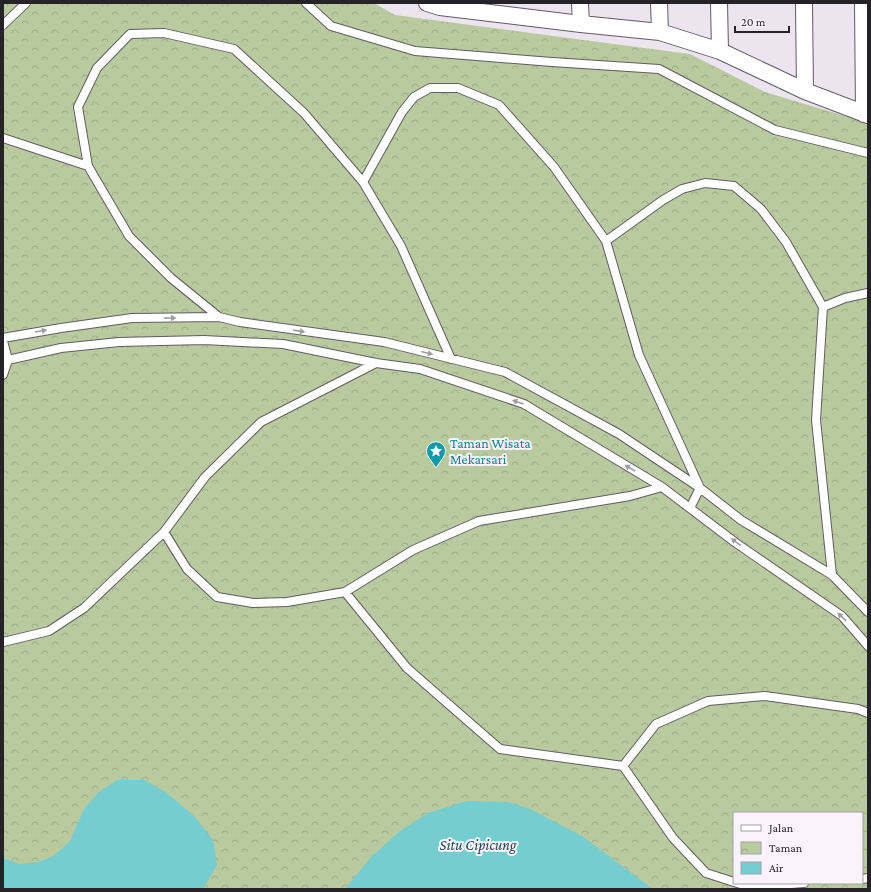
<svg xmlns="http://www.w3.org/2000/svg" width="871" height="892" font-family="'Crimson Pro',serif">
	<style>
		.park { fill: url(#park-crowns); fill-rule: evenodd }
		.water { fill: #75cdd0 }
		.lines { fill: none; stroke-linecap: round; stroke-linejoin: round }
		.service-casing { stroke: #625b64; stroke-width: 10 }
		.minor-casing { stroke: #625b64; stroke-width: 18 }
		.service { stroke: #fff; stroke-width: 8 }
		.minor { stroke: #fff; stroke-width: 16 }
		.oneway { fill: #9d9c9e }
		.labels { text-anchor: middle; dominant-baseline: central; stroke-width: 4; stroke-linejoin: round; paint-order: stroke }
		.culture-label { font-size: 14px; fill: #0d838f; stroke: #faf2fd; text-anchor: start }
		.water-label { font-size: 15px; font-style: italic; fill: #1f4849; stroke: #faf2fd }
	</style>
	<defs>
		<pattern id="park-crowns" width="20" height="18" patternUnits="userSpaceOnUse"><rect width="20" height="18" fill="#b9ca9f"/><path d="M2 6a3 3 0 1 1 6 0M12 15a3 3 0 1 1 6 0" fill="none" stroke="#9fad89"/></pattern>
	</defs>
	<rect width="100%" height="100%" fill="#ece4ef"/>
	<!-- park -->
	<path class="park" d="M3,3H374L395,15L690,54L765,92L868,123V889H3ZM734,813H862V883H734Z"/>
	<!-- water -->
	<path class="water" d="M117,780H144L166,792L195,817L213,840L217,865L203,889H3V858L19,864L39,862L55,855L70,841L84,809L99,792Z
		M467,801L509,802L530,809L582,836L653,889H345L371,857L400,831L428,813Z"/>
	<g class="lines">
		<!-- service casing -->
		<g class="service-casing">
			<path id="service" d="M306,3L331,26L415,51L552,62L659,69L775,130L868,153
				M3,25L26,3
				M3,138L88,166
				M363,182L401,246L451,359
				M606,241L639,355L700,488L690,508
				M219,317L171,278L129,236L88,166L78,107L97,68L130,34L164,33L234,49L304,113L363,182L402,112L414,97L430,88H458L499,105L554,167L606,241L663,200L682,189L705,183L734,186L761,209L786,242L823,307
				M3,338L61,328L132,318L219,317L240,322L384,342L505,372L619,434L700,488L741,520L832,575L868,612
				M3,341L8,360L3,375
				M3,360H8L61,348L119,342L204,340L283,344L376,363L420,369L524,404L662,487L736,543L842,616L868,646
				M376,363L261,422L205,477L164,532L187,569L217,597L253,603L287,602L345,592L413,550L479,521L630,496L662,487
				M832,575L816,420L823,307L845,298L868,293
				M345,592L407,668L500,749L623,766L656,724L708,701L765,696L858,709L868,713
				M3,642L49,631L84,608L164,532
				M623,766L673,838L706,873L734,882
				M862,879L868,878
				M737,883L751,887L804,883"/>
		</g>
		<!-- minor casing -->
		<g class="minor-casing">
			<path id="minor" d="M427,3L440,7L490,13L581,24L660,32L720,51L805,91L868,115
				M580,3L581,24
				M659,3L660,32
				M719,3L720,51
				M804,3L805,91
				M863,3L864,114"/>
		</g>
		<!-- service -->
		<use href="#service" class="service"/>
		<!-- minor -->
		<use href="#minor" class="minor"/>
	</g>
	<!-- one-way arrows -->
	<defs><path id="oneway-solid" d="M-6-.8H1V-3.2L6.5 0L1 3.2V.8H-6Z"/></defs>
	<g class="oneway">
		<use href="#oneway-solid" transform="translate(170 318) rotate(-1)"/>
		<use href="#oneway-solid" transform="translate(41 331) rotate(-10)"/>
		<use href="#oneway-solid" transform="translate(299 331) rotate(8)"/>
		<use href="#oneway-solid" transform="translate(427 353) rotate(14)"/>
		<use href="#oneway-solid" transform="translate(518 402) rotate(-161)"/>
		<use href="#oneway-solid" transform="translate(630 468) rotate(-149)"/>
		<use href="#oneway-solid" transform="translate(736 542) rotate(-144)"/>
		<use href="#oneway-solid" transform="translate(842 617) rotate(-137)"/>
	</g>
	<!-- icons -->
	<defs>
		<g id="sight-pin" transform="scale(1)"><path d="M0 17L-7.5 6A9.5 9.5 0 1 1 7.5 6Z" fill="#0f9aa8" stroke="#faf2fd"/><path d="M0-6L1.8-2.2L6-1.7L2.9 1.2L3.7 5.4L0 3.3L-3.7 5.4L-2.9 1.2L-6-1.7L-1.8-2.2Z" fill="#fff"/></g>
	</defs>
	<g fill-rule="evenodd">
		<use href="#sight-pin" x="436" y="451"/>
	</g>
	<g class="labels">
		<!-- culture labels -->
		<g class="culture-label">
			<text x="450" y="443">Taman Wisata<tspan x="450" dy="16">Mekarsari</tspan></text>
		</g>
		<!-- water labels -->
		<g class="water-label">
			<text x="478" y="845">Situ Cipicung</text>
		</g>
	</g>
	<!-- border -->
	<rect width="871" height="892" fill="none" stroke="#262328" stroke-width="8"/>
	<!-- legend -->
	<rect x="733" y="812" width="130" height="72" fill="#faf2fd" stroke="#a59fa8"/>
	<rect x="741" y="825" width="20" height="6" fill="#ffffff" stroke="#a59fa8"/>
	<text x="769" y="832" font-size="12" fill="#262328">Jalan</text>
	<rect x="741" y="842" width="20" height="12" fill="url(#park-crowns)" stroke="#a59fa8"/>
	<text x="769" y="852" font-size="12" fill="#262328">Taman</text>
	<rect x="741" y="862" width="20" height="12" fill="#75cdd0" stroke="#a59fa8"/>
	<text x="769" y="872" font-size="12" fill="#262328">Air</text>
	<!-- scale -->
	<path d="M735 26v6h54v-6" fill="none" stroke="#262328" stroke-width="2"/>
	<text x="741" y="26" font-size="12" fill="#262328" stroke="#faf2fd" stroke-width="3" paint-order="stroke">20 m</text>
</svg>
